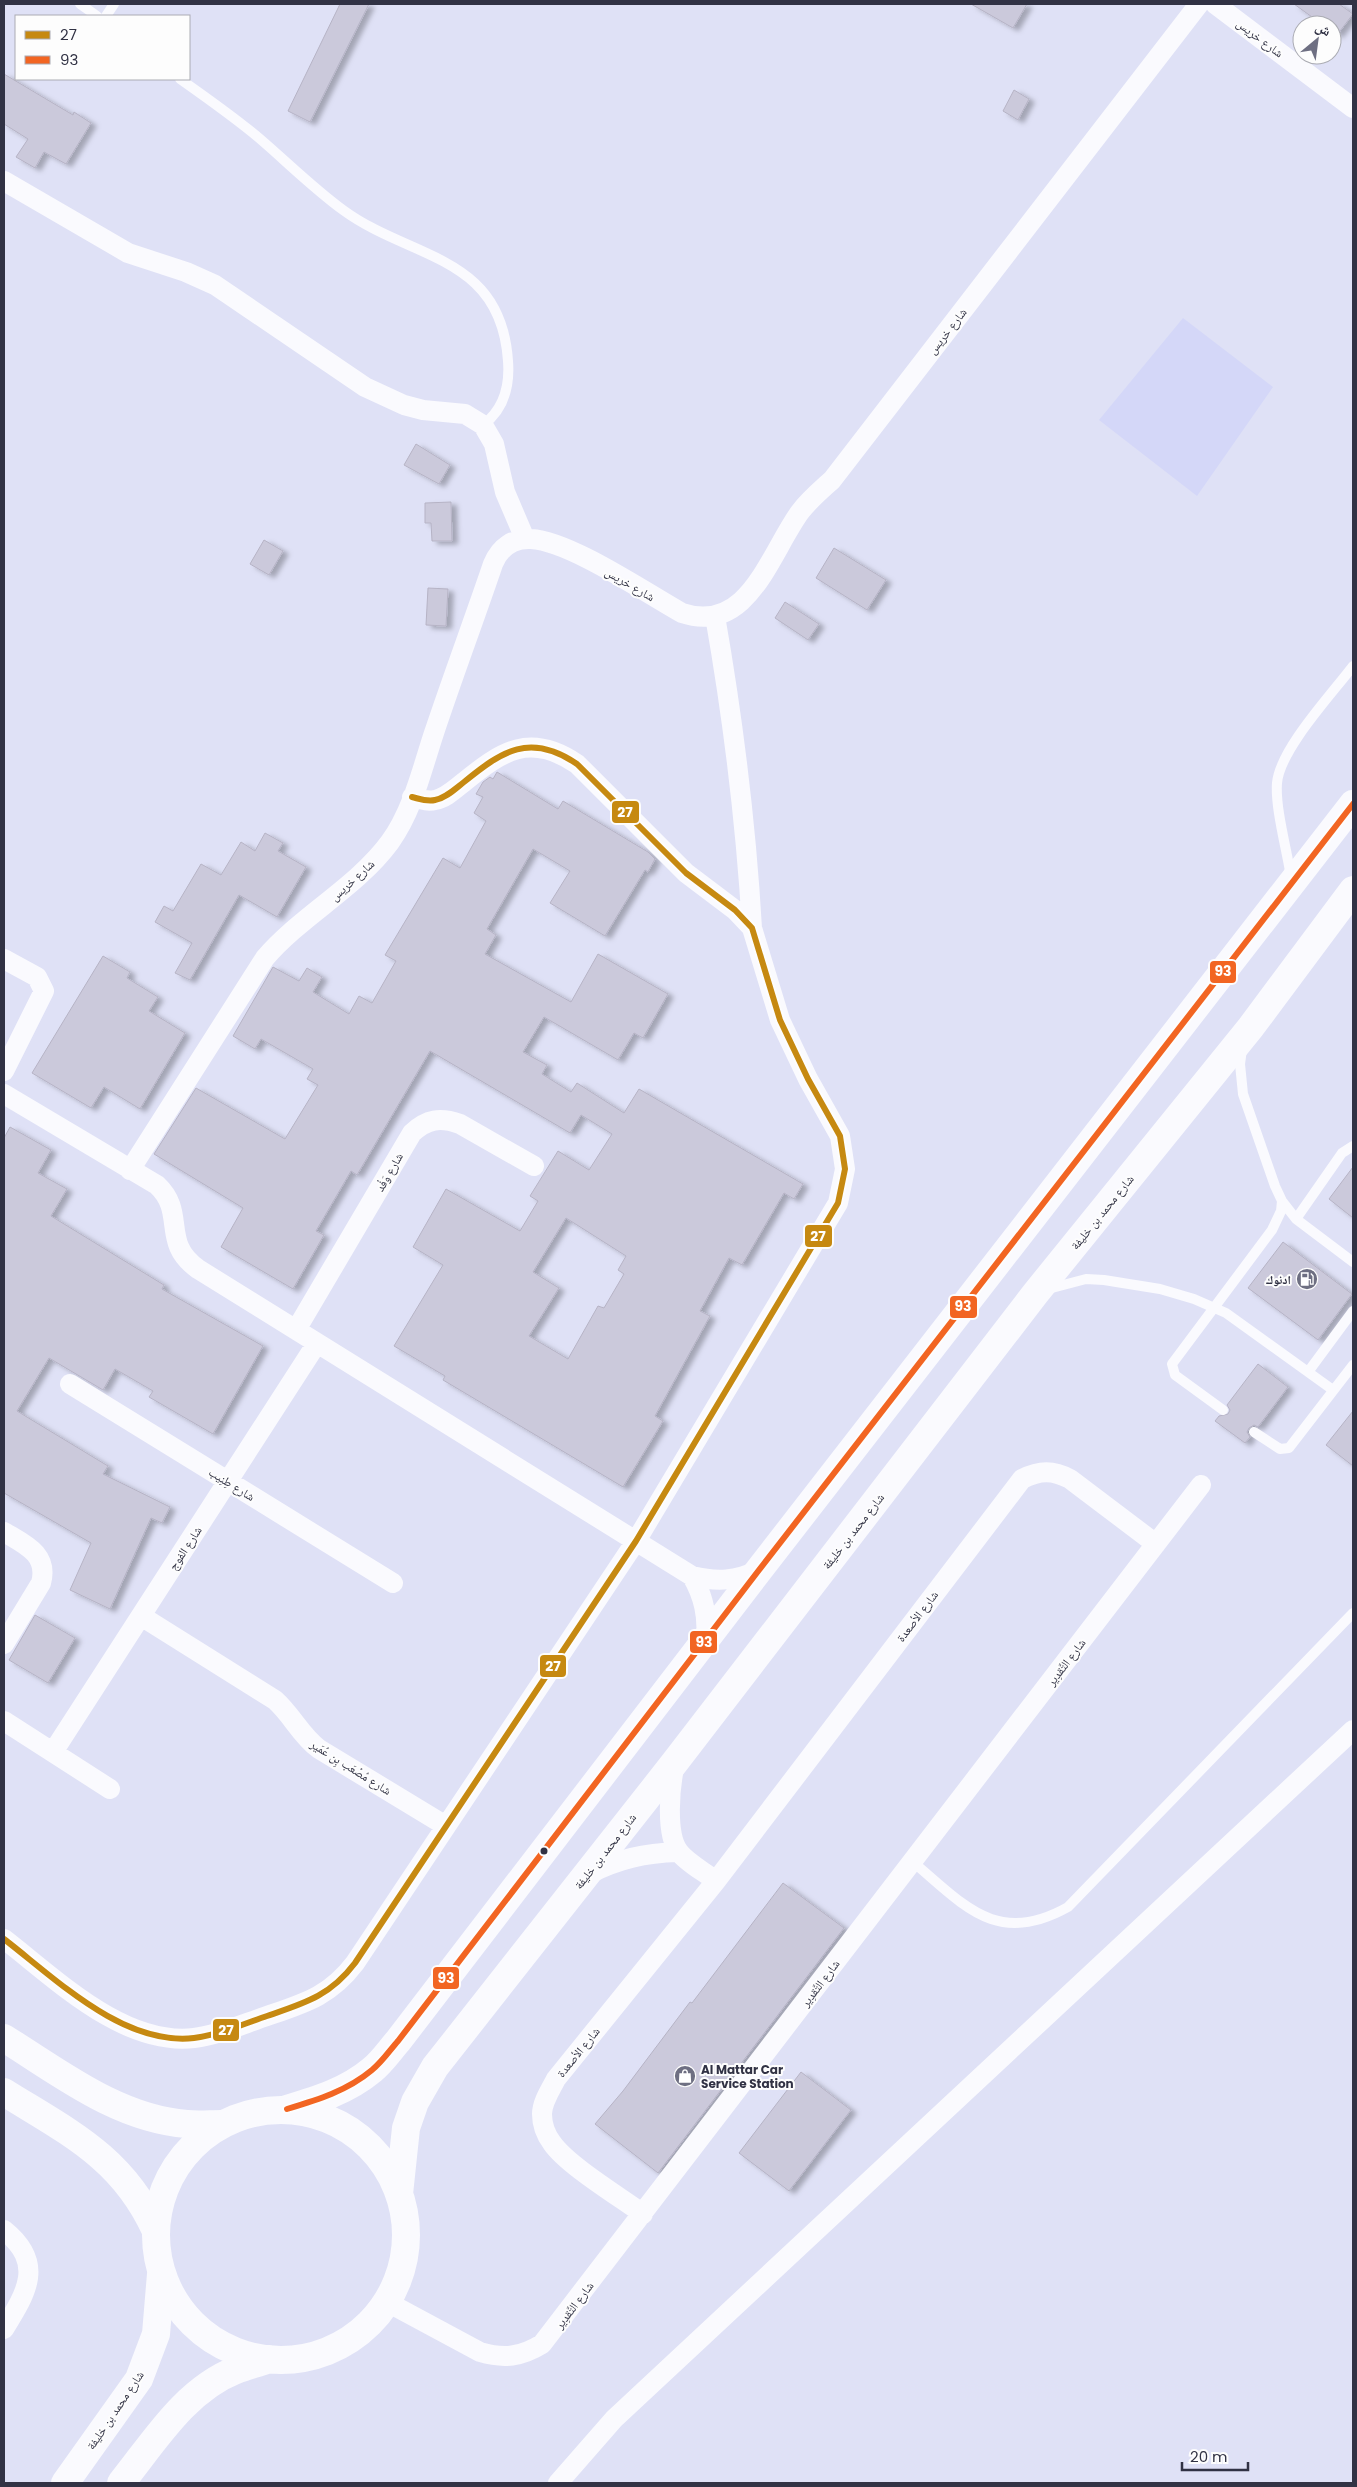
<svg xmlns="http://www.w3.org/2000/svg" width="1357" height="2487" font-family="Poppins,'Noto Naskh Arabic',sans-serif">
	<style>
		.built { fill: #d4d7f8 }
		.building { fill: #cbc9db; stroke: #b6b3c5; fill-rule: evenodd; filter: url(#shadow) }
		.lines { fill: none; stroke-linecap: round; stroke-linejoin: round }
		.lane { stroke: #fafafe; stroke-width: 10 }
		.street { stroke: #fafafe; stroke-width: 20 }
		.secondary { stroke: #fafafe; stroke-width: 28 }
		.highway { stroke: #fafafe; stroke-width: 28 }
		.bus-1-casing { stroke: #fdfdfd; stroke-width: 10 }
		.bus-2-casing { stroke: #fdfdfd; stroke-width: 10 }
		.bus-1 { stroke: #c68911; stroke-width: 6 }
		.bus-2 { stroke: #f26522; stroke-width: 6 }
		.bus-dot { fill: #313244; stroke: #fdfdfd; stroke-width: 2 }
		.labels { text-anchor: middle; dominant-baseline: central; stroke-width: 4; stroke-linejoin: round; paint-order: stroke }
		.street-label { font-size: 12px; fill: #313244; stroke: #fdfdfd }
		.poi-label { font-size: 12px; font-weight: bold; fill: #313244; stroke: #fdfdfd; text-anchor: end }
		.line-badge { stroke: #fdfdfd; stroke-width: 2 }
		.badge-label { font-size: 14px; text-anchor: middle; font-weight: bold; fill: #fff }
	</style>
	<defs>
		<filter id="shadow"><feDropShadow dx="5.5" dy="3" stdDeviation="2.5" flood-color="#0004"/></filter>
	</defs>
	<rect width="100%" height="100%" fill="#dfe1f6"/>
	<!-- built -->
	<path class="built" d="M1183,318L1273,387L1197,496L1099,420Z"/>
	<!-- building -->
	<path class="building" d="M340,4H369L310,122L288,111Z
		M971,4H1027L1013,28Z
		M1294,4H1339L1353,14L1337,35L1332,31V25H1323Z
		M4,74L73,115L74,112L91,123L66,164L44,152L35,168L16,157L28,139L4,124Z
		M1014,90L1029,99L1018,120L1003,111Z
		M416,444L450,465L439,484L404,465Z
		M451,502L452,541H432L431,523H425V503Z
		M264,540L283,551L269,575L250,564Z
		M834,548L886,580L867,610L816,578Z
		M428,588L448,589L446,626L426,625Z
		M785,602L819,624L808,640L775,618Z
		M497,772L558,809L563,801L648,852L655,859L648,872L645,870L605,936L550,903L570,871L533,849L487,929L496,935L485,954L571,1002L598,954L668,994L643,1038L634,1033L618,1060L544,1017L523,1052L547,1065L542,1074L571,1092L577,1083L624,1113L639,1089L803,1184L794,1199L784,1193L742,1265L729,1258L700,1311L710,1316L655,1416L663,1421L623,1487L443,1380L445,1376L394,1346L443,1265L413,1247L446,1189L520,1231L538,1201L530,1196L558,1151L589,1170L612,1134L581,1115L570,1133L430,1051L357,1175L351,1171L316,1231L324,1235L293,1289L221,1247L243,1208L154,1154L196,1088L285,1139L318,1085L307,1079L313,1069L261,1039L255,1049L233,1036L273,967L299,981L307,968L322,977L313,992L349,1014L359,996L372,1003L396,961L385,955L443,858L460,868L486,821L474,813L483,797L476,794L483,782L490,777L493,779ZM566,1218L626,1256L618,1270L624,1274L604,1308L598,1306L568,1359L529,1336L559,1288L533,1272Z
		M265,833L283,843L278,851L306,867L277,917L239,895L190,980L175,973L192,943L155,922L164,906L173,911L201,864L221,875L241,842L255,851Z
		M103,956L130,972L127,978L158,997L149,1011L185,1033L140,1109L104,1087L91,1108L32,1073Z
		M10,1127L51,1150L38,1173L67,1189L51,1216L164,1285L162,1289L263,1346L213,1434L149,1397L153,1391L115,1369L103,1390L49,1358L17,1411L108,1466L103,1474L170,1507L162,1523L151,1518L110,1609L70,1590L91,1543L4,1493V1138Z
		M1353,1167V1218L1329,1199Z
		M1283,1242L1352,1294L1318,1340L1248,1288Z
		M1258,1364L1288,1387L1258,1427L1254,1425L1249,1428L1247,1432L1250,1437L1245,1443L1215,1421L1219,1416L1228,1414L1230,1410L1227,1405Z
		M1353,1411V1466L1326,1445Z
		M35,1615L75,1638L48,1683L9,1660Z
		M783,1883L844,1928L658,2173L595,2124L623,2091L690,2002L692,2003Z
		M801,2072L851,2110L789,2191L739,2153Z"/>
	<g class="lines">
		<!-- lane -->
		<path class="lane" d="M80,4L97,16
			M106,16L114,4
			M180,79C207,98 234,117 259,138C287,162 313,188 343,210C411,260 501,254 508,361C510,387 503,410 483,425
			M1291,877C1287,850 1275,808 1277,783C1280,749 1332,694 1353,666
			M1242,1049L1240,1064L1243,1094L1275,1186L1282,1201L1296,1219L1353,1262
			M1296,1219L1342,1153L1353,1146
			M1048,1289L1086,1279L1104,1280L1160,1289L1194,1299L1226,1313L1333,1390
			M1308,1372L1353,1311
			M1223,1410L1175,1375L1172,1364L1272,1230L1281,1211L1282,1201
			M1254,1432L1280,1449L1289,1448L1353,1365
			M913,1862C964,1905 997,1947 1068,1907L1353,1613"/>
		<!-- street -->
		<path class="street" d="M1215,4L1353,108
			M4,181L128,253L186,272L215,285L365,387L404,405L423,410L465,414L483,425L494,444L505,492L525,539
			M715,616C733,719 746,824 752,928
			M4,959L37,977L44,991L4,1071
			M4,1094L157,1185C187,1213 160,1242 198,1269L692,1576C717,1582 736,1581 759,1570
			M130,1170L265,958C302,915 356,888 390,842C413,810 422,769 434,733C453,676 474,620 493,564C500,547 513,538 531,539C570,541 646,593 682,613C748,635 769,555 800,512C809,500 821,490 832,480L1199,4
			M296,1330L412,1133C427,1119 440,1117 460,1124L534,1166
			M70,1384L393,1583
			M4,1532C24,1544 49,1554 41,1583L4,1644
			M692,1576C704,1597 708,1616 706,1639
			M141,1616L275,1700C292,1715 301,1736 319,1749L446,1826
			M4,1721L110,1789
			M53,1752L317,1343
			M675,1764C670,1785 665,1834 679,1852C687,1863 705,1872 716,1881
			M589,1874C618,1859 645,1853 678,1852
			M4,1939C56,1979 123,2046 194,2038C219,2035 243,2024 267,2016C305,2003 330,1996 355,1963L636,1541L838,1203L845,1169L840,1136L808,1079L780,1020L752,928L735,910L686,873L577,764C530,732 502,751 464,782C455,789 446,798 435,800C427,802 420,799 412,797
			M643,2214C620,2197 567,2165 552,2143C546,2135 542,2124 542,2114C542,2102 551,2089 556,2079L716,1881L1022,1479C1040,1470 1053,1470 1070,1479L1156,1544
			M4,2230C45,2263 27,2292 4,2329
			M387,2302L480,2352C504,2359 521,2357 542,2344L1201,1485
			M558,2483L614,2419L1353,1730"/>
		<!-- secondary -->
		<path class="secondary" d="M4,2038C60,2073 118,2119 187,2124C198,2125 210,2124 222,2124
			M4,2092C68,2132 122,2157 155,2229"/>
		<!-- highway -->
		<path class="highway" d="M287,2109C317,2100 347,2091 372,2070C382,2062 390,2050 398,2041L759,1570L1353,804
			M156 2235a125 125 0 1 1 250 0a125 125 0 1 1-250 0Z
			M399,2194L406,2128L415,2102L435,2067L675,1762L1035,1294L1251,1027L1353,890
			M65,2483L139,2379L156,2334L161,2274
			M121,2483C154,2442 185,2390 236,2370C247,2366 258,2363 269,2359"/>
		<!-- bus-1 casing -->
		<g class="bus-1-casing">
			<path id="bus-1" d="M4,1939C56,1979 123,2046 194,2038C219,2035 243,2024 267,2016C305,2003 330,1996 355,1963L636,1541L838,1203L845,1169L840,1136L808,1079L780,1020L752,928L735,910L686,873L577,764C530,732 502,751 464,782C455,789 446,798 435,800C427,802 420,799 412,797"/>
		</g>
		<!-- bus-2 casing -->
		<g class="bus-2-casing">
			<path id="bus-2" d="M287,2109C317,2100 347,2091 372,2070C382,2062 390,2050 398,2041L759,1570L1353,804"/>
		</g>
		<!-- bus-1 -->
		<use href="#bus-1" class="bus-1"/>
		<!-- bus-2 -->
		<use href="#bus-2" class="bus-2"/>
	</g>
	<!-- icons -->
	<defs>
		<g id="fuel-disc" transform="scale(1.125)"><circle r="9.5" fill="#6e6f82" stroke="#fdfdfd"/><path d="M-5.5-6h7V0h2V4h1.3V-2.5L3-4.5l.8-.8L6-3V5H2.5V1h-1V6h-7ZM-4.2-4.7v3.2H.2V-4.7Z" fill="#fff"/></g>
		<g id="shop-disc" transform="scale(1.125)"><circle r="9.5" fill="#6e6f82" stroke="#fdfdfd"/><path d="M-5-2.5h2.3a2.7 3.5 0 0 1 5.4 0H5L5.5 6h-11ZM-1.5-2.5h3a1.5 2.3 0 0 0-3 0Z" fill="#fff"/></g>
	</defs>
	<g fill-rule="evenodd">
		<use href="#fuel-disc" x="1307" y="1279"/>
		<use href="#shop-disc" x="685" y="2076"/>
	</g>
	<!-- markers -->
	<circle class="bus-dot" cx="544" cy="1851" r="4.5"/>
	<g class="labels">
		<!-- street labels -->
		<g class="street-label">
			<text transform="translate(1260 38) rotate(37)">شارع خريس</text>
			<text transform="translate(947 331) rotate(-52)">شارع خريس</text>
			<text transform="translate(630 584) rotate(30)">شارع خريس</text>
			<text transform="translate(352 880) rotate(-42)">شارع خريس</text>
			<text transform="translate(389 1172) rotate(-60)">شارع وَفْد</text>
			<text transform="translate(1102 1212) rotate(-51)">شارع محمد بن خليفة</text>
			<text transform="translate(232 1484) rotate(32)">شارع طِنِيب</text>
			<text transform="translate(853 1531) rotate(-52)">شارع محمد بن خليفة</text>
			<text transform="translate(185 1548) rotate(-57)">شارع الفوج</text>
			<text transform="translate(917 1616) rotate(-53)">شارع الأصعدة</text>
			<text transform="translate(1066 1662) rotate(-53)">شارع التَّقدِير</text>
			<text transform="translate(351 1767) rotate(32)">شارع مُصْعَب بِن عُمَير</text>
			<text transform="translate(605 1851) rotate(-52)">شارع محمد بن خليفة</text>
			<text transform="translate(820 1983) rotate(-53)">شارع التَّقدِير</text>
			<text transform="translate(578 2052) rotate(-51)">شارع الأصعدة</text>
			<text transform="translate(574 2305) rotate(-53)">شارع التَّقدِير</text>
			<text transform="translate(115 2410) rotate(-56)">شارع محمد بن خليفة</text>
		</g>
		<!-- poi labels -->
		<g class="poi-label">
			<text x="1291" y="1279">ادنوك</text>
			<text x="701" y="2069" text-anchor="start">Al Mattar Car<tspan x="701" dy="14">Service Station</tspan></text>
		</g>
	</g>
	<g class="line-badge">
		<rect x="611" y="800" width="29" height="24" rx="5" fill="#c68911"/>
		<rect x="1209" y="960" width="28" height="24" rx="5" fill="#f26522"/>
		<rect x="804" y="1224" width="29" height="24" rx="5" fill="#c68911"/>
		<rect x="949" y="1295" width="29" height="24" rx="5" fill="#f26522"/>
		<rect x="689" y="1630" width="29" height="24" rx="5" fill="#f26522"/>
		<rect x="539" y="1654" width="28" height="24" rx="5" fill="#c68911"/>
		<rect x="432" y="1966" width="28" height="24" rx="5" fill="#f26522"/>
		<rect x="212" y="2018" width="28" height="24" rx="5" fill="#c68911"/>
	</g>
	<g class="badge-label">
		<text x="625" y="817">27</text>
		<text x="1223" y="976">93</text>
		<text x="818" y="1241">27</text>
		<text x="963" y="1311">93</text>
		<text x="704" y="1647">93</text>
		<text x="553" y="1671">27</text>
		<text x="446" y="1983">93</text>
		<text x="226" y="2035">27</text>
	</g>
	<!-- border -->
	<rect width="1357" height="2487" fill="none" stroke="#313244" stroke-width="10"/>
	<!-- legend -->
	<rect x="15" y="15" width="175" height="65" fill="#fdfdfd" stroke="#abacb3"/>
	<rect x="25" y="31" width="25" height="8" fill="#c68911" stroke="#abacb3"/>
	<text x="60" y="40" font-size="15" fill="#313244">27</text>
	<rect x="25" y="56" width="25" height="8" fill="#f26522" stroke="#abacb3"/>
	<text x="60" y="65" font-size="15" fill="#313244">93</text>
	<!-- north arrow -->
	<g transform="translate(1317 40) rotate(29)"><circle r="24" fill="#fdfdfd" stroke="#abacb3"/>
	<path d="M0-4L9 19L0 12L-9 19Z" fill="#6e6f82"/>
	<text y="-8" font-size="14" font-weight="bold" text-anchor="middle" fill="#313244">ش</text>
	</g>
	<!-- scale -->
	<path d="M1182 2462v8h66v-8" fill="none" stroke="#313244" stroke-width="2.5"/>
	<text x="1190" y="2462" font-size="15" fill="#313244" stroke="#fdfdfd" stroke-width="4" paint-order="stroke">20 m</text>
</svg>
